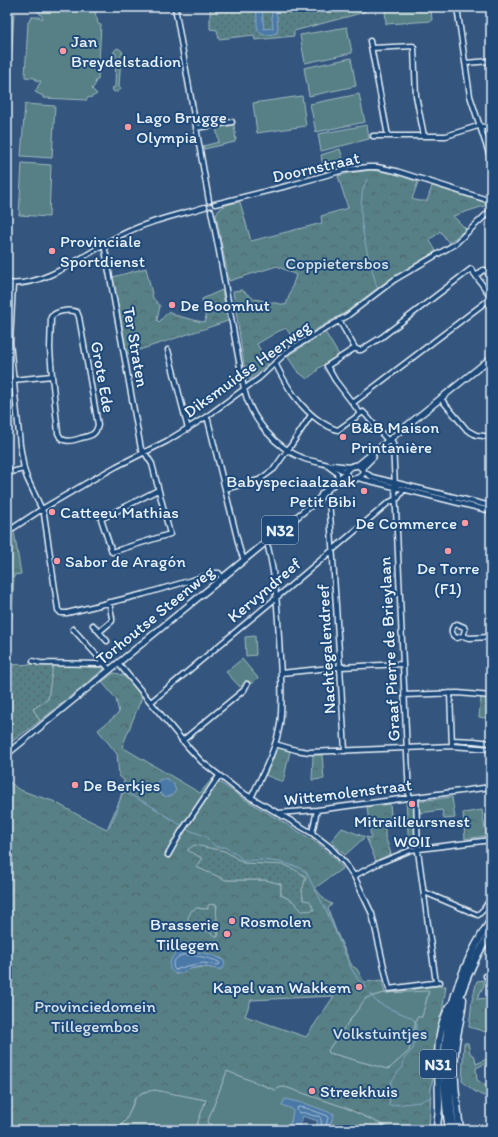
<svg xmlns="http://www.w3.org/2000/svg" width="498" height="1137" font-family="Itim,sans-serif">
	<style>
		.green { fill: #578086; stroke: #a0b8bf }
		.forest { fill: url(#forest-crowns); stroke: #a0b8bf; fill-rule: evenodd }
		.park { fill: url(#park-dots); stroke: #a0b8bf }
		.water { fill: #4b79a7; stroke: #8aa9c7; fill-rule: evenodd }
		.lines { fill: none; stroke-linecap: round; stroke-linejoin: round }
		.shore { stroke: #a9c1d8; stroke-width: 1 }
		.stream { stroke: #8aa9c7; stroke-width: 1 }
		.minor-casing { stroke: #e8f1f8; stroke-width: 7 }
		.major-casing { stroke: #e8f1f8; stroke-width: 8 }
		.highway-casing { stroke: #e8f1f8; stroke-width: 9 }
		.minor { stroke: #1f4a7a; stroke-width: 4 }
		.major { stroke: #1f4a7a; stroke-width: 5 }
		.highway { stroke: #1f4a7a; stroke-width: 6 }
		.poi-dot { fill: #ff9aa2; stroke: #1f4a7a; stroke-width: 1.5 }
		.labels { text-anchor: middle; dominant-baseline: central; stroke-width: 4; stroke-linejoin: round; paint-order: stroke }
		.shield { fill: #1f4a7a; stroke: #acbfd2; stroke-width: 1 }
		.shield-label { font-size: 16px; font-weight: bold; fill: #e8f1f8 }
		.poi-label { font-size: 17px; fill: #e8f1f8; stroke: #1f4a7a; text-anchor: start }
		.street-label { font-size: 17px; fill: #e8f1f8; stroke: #1f4a7a }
		.park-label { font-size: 17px; fill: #d2e0e7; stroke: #1f4a7a }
	</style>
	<defs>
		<pattern id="forest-crowns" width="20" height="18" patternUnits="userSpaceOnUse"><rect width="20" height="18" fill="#578086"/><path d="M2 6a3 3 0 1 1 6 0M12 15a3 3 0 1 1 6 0" fill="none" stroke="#4f676b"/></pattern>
		<pattern id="park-dots" width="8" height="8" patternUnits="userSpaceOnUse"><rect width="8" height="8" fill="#578086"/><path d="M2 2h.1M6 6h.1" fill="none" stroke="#4f676b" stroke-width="1.8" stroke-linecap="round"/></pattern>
	</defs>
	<rect width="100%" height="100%" fill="#34567e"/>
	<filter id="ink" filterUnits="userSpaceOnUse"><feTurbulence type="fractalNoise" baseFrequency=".025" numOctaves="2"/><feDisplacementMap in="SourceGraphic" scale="8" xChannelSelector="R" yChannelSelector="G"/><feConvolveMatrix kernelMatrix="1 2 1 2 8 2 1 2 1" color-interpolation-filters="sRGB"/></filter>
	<g filter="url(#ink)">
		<!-- green -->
		<path class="green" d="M35,7H91L97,11L95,14L97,18L98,24L101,25L98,80H96L95,85L92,89L97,94L92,97L87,98V100L43,98V96L35,92L41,81H39L37,82L35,78L25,77L28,22H29L30,19H31V17H39L42,19L43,18Z
			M385,7H431L432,21L386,24Z
			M7,12L14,13L11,64H7Z
			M347,27L352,53L305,63L300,35Z
			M118,48L122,51L123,54H121L119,87L121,88C120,92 116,93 113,91L112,88L115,87L116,54H113C114,51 115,49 118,48Z
			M351,58L356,86L309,96L304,68Z
			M359,94L365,122L316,132L310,104Z
			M302,96L306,126L257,133L253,103Z
			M25,104L55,106L52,158L21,156Z
			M234,125L236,140H235V142L204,149L203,146L219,142L216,128Z
			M367,125L369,139L321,151L318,134Z
			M340,149L345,166L324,172L321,155Z
			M22,163L51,165L49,217L19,215Z
			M255,636L256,655L246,656L245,637Z
			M242,659L258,678L252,684L248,681L240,687L226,672Z
			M413,799L415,801L416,846L415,848H409L406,800Z
			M342,828L365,837L345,855L331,841Z
			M429,990L422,1018L417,1017L409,1051L390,1068L387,1069L329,1053L328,1050L366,998L384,993Z
			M227,1071L275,1090L281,1087H285L344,1107L392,1129V1130H328L334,1114L292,1109L294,1111L291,1122L287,1130H223L207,1123Z
			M155,1090L206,1100L195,1130H117C120,1126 125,1122 127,1117C137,1100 131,1093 155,1090Z"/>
		<!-- forest -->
		<path class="forest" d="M371,170L392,173L418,182L412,199L419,201H427L432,186L486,203L487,205L453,216L466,229L449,243L440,231L435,236L429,239L436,251L387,281L346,312L295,342L286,328L277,332L257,344L268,364L250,379L246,378L233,291L242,290L254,299L286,305L296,275L277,266L229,281L216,216C219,205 230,204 240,202L251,241L322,223L321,216L348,208L338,176L349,173Z
			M146,268L153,298L160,306L157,320L159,322L169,311L174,315L202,322L206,321L202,299L222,290L228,321L127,354L113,277Z
			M325,332L339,355L317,369L318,370L307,379L297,371L287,356Z
			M14,531L21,574L14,575L11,633H7V536Z
			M52,664L105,668L40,721L33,709L48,699Z
			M115,673C127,674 135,689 142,697L122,747L200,793L213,778L246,800L308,837L320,845L332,856L343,868L315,888L326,901L332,904L328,909L336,931L352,966L357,969L364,982L382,980L385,993L437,986H446L431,1090L429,1130H392V1129L344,1107L285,1087H281L275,1090L227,1071L207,1123L223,1130H195L206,1100L155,1090L143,1092L135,1098L127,1118L117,1130H7V780L18,789L34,795L53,801L80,816L107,829L123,793L124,780L119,776L117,754L98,730L119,713L116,699L102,682L112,674ZM188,850L225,851L243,863L263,864L306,877L302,890L303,900L302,911L293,901L281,895V884L266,880H226L196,867L202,858ZM209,905H217L216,915L219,935C208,931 197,929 188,921L198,908L204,909H208ZM185,950L220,958L223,959L221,969L204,967L188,969L177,974H175ZM429,991L422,1017H417L409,1051L390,1068L387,1069L329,1053L328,1050L366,998L384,993ZM334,996L306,1037L245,1016L251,1000Z
			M481,697L491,698V719L479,717Z
			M279,748L290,751L283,782L265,775L275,750Z
			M313,755H322L324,779L312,780Z
			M452,797L455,818L444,819L442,810L420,813L419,801Z
			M390,804L392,823L385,824V836L391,854L376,861L366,837L371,838L367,807Z
			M482,810L486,836L465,839L463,813Z
			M484,980V985L477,999L488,998L490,1033L469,1027L472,1000L477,981Z
			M464,1043H468L470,1053L475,1057L476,1064L491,1057V1061L476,1068L477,1080L491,1089V1098C477,1095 473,1090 462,1081Z"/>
		<!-- park -->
		<path class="park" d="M210,7H364L365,12L294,31V36L255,40L254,35L219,39L217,30L210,29Z
			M42,664L53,665L48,699L33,709L40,721L7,745V665Z
			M194,845L225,851L243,863L285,865L297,871L306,877L302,890L303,900L310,901L314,910L302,911L293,901L281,895V884L266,880H226L196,867L202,858L187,850Z
			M216,904L218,937L212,934L210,932L203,930L191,924L188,921V918L191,911L196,908L204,909H208V905Z"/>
		<!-- water -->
		<path class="water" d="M256,7H276L278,28L277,33C251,41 259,23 256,7ZM271,8L273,28L264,29L262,9Z
			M166,778L173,783L176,790C174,795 168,799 162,795C159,793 156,788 154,785L159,780Z
			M180,951C191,950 217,954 224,961L225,965L222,969C216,970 211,967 206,967C201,966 197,967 193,968C184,970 177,979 170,969C169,960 172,955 180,951Z
			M285,1099L307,1104L334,1114L328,1130H315L316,1127H315L318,1121L305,1117L303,1116L300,1126L299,1125L298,1127L299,1128V1130H287L291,1122L293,1111L292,1109L282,1105Z"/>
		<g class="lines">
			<!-- shore -->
			<path class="shore" d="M182,955C192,954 210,958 219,962L220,964L218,965L203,963L187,966L175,970C170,964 176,957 182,955Z
				M320,1130C321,1124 323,1121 319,1116C310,1117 308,1111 299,1113L297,1109L298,1107L306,1108L328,1116V1118L325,1130"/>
			<!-- stream -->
			<path class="stream" d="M367,179C365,184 362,190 362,196C358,227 369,258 377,287
				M109,828L117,811L122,791L148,804L182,826
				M186,829L205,836L216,847H225C231,853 237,850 241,860H262
				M264,860L286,863
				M287,864L298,867L306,872L310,880L326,910L351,968L357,978L367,989
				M371,994L374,999L377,1002L388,1008L410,1017L414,1020L416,1024V1033L413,1049L404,1059L403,1067L398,1072L395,1077L391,1082V1087L389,1105V1106L394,1105L420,1102L431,1097"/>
			<!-- minor casing -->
			<g class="minor-casing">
				<path id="minor" d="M175,7L209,201
					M457,7L470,96L491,160
					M370,41L388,136
					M372,48L413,46L414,48L416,96L424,136
					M465,63L491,61
					M196,128L232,122
					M373,136H446L478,126L485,127L491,125
					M215,204L291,185L344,170L368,167H377L396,171L491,201
					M211,211L218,246L244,389C251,419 275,448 305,459C317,463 334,464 345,472
					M104,244L141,449L145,453L152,464L170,534L112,552L101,519L158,490
					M476,276L483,270H485L491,276
					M7,283C47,288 89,250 123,234C149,221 178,215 205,207
					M13,284L10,342L20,445L24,469L27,478L44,514L58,610L61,613H67L144,594L216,573H219L222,578
					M339,320L355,348L359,350H361L382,337L471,269L491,297
					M355,348L327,366L335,380L360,413
					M168,350L188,429
					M275,363C287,387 299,407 321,422C326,425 332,429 338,430L363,412L366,415L389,442
					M13,380L52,376L50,349L51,317C56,311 69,309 77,312L79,317L98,425C97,428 97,431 93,434C90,436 85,437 81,438C72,441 62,444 58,433L52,376
					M441,399L467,430L476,435L491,437
					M353,403L491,298
					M206,417L208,420L240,550L244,560
					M390,439L393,443L409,797
					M333,465L350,467
					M329,467L337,473L338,481
					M364,472L372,477L491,506
					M7,473L24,469
					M358,478L491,511
					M225,489L259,480L274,469L286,452L290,447L311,415
					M329,498L340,667L345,751
					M7,532L42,509L90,481L117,466L167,441L206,417L259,378L289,350L347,316L394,280L455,244L491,210
					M93,625L107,641
					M73,629L110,670
					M99,632L112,621V618L109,602
					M463,636L465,630L464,627L457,624C450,627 450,635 457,638L463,636L469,638L491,637
					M33,661L40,663L99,664L103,663
					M118,663L188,747L202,762L238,790L312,833L330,847L345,863L354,876L372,914L389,989L440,982
					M281,673L340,667L403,664
					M450,693L452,746
					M404,695L458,693L491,696
					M151,702L276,598L388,503L398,498L404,489
					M452,740L474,741L491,743
					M182,741L244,690L247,684
					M275,744L296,750L309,752L452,746L491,749
					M416,797L418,851L436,983
					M251,798C262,775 276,750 280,724C283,702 281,679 280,657C278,620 277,583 268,547
					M278,813L317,810L491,787
					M312,833L317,810
					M168,855L181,832L219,776
					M354,876L379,863L411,850L491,840
					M424,892L478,915L484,909L491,898
					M486,976L491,975"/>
			</g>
			<!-- major casing -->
			<g class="major-casing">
				<path id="major" d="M358,465L491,358
					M358,465L363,469C364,477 355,481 348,478L345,474C346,467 352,466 358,465Z
					M363,469L365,465L373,457
					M7,754L320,498L322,494L345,474"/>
			</g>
			<!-- highway casing -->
			<g class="highway-casing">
				<path id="highway" d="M437,1130C437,1122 439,1114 439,1106C439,1074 433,1033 450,1006
					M449,1130C437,1051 446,988 491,920
					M454,1130C442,1056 450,996 491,932
					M460,1130C457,1104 453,1078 455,1052C456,1034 462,1017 463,999"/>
			</g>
			<!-- minor -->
			<use href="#minor" class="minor"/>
			<!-- major -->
			<use href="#major" class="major"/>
			<!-- highway -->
			<use href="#highway" class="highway"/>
		</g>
	</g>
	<!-- markers -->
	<g class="poi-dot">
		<circle cx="63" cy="51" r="4"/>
		<circle cx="128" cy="127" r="4"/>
		<circle cx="52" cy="251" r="4"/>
		<circle cx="172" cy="305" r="4"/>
		<circle cx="343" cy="437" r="4"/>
		<circle cx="364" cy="491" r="4"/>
		<circle cx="52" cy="512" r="4"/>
		<circle cx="465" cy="523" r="4"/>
		<circle cx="448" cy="551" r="4"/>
		<circle cx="57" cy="561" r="4"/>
		<circle cx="75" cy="785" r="4"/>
		<circle cx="412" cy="804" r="4"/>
		<circle cx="232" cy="921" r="4"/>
		<circle cx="227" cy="934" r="4"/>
		<circle cx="359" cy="987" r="4"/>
		<circle cx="312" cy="1091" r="4"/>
	</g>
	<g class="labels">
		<!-- shield labels -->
		<g class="shield">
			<rect x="262" y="516" width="36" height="28" rx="3"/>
			<rect x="420" y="1050" width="36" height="28" rx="3"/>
		</g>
		<g class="shield-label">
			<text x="280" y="530">N32</text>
			<text x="438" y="1064">N31</text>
		</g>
		<!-- poi labels -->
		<g class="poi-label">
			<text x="71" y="41">Jan<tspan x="71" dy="20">Breydelstadion</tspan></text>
			<text x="136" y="117">Lago Brugge<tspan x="136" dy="20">Olympia</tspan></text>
			<text x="60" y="241">Provinciale<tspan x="60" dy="20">Sportdienst</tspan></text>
			<text x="180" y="305">De Boomhut</text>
			<text x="351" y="427">B&amp;B Maison<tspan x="351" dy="20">Printanière</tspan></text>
			<text x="356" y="481" text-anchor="end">Babyspeciaalzaak<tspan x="356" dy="20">Petit Bibi</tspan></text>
			<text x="60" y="512">Catteeu Mathias</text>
			<text x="457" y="523" text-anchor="end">De Commerce</text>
			<text x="65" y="561">Sabor de Aragón</text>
			<text x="448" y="568" text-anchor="middle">De Torre<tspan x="448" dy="20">(F1)</tspan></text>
			<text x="83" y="785">De Berkjes</text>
			<text x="412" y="821" text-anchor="middle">Mitrailleursnest<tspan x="412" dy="20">WOII</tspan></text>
			<text x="240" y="921">Rosmolen</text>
			<text x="219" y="924" text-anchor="end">Brasserie<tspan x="219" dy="20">Tillegem</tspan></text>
			<text x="351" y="987" text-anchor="end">Kapel van Wakkem</text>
			<text x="320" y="1091">Streekhuis</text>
		</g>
		<!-- street labels -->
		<g class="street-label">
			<text transform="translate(316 167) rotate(-13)">Doornstraat</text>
			<text transform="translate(136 347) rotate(80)">Ter Straten</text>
			<text transform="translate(247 369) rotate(-36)">Diksmuidse Heerweg</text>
			<text transform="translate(103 377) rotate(80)">Grote Ede</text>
			<text transform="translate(264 590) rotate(-40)">Kervyndreef</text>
			<text transform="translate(155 615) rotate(-39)">Torhoutse Steenweg</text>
			<text transform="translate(326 649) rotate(-93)">Nachtegalendreef</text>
			<text transform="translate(389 649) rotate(-93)">Graaf Pierre de Brieylaan</text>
			<text transform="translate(348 792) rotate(-7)">Wittemolenstraat</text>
		</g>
		<!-- park labels -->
		<g class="park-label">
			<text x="337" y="263">Coppietersbos</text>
			<text x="95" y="1006">Provinciedomein<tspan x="95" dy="20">Tillegembos</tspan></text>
			<text x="380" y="1033">Volkstuintjes</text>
		</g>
	</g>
	<!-- margin -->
	<rect width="498" height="1137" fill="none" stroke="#1f4a7a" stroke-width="24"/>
	<rect x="12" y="12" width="474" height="1113" fill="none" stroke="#e8f1f8" stroke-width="1.5" filter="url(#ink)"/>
</svg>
